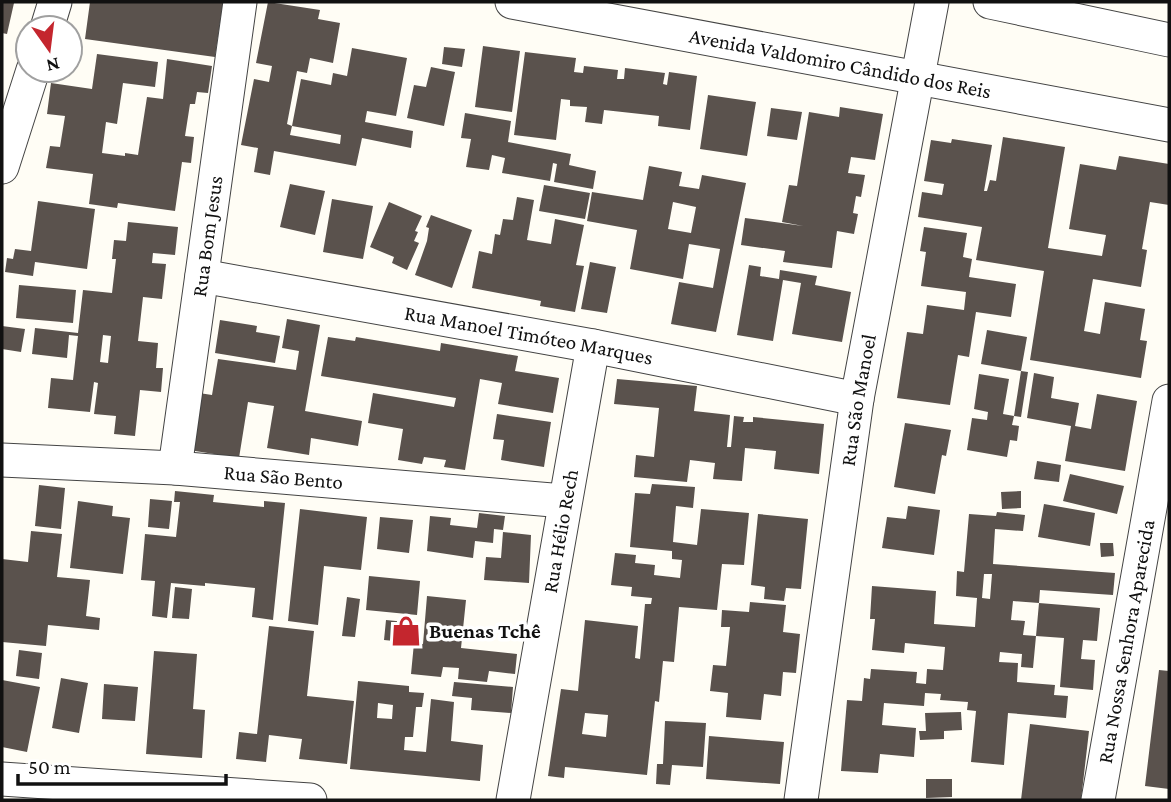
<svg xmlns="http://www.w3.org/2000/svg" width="1171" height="802" font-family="'Crimson Pro',serif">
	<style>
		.building { fill: #5a524d; fill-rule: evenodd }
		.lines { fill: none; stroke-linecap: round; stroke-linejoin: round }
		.minor-casing { stroke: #444; stroke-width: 35 }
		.minor { stroke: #fff; stroke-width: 33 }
		.labels { text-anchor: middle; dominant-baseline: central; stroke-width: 7; stroke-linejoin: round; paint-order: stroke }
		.street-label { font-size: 21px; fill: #111; stroke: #fff }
		.poi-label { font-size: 21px; font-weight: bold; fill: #111; stroke: #fff; text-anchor: start }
	</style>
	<rect width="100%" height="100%" fill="#fffdf5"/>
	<!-- building -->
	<path class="building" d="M2,2L14,3L7,34L2,33Z
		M90,2H223L215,57L85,39Z
		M268,2L320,10L318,19L340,23L333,63L310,58L307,73L297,71L287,124L292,126L290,135L340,144L341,135L292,126L301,79L331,85L333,73L347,76L352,48L407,58L396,116L367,111L365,122L413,131L411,148L362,138L356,166L274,151L270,175L254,172L258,148L241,145L254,79L269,82L272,66L256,63Z
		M483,46L520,51L512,112L475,107Z
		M444,47L465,49L462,67L442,64Z
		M525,52L576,58L574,72L583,73L584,66L618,70L617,79H624L625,68L665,73L663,84L667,85L669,72L697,76L690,130L658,126L659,116L604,110L602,124L585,122L587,107L570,106V100L561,99L556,140L514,135Z
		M97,54L158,62L155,87L123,83L117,124L106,122L102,153L125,156V153L138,155L147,97L163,99L167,59L212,66L208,93L197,92L195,104H190L185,136L194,137L191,163L182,162L175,211L118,203L117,208L89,204L93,174L46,168L50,146L60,147L65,116L47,114L51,83L92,89Z
		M431,67L455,72L444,126L407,118L414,85L426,87Z
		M708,95L756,102L747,156L700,149Z
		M840,107L883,114L875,160L851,157L848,173L865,175L861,197L856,196L853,213L858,214L854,234L837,231L832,268L783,262L785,251L741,245L745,218L803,226L782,222L789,185L797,186L809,112L839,117Z
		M771,108L802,112L797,140L767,136Z
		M465,113L511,121L508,142L571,154L569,165L596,171L593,189L554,182L557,164L553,163L550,181L502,173L505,158L492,155L489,170L466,167L471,139L461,138Z
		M1003,137L1065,147L1048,248L1102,256L1106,235L1069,229L1080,164L1116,170L1119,156L1169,164V205L1150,202L1142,249L1147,250L1141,287L1093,279L1084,331L1100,334L1105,302L1145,309L1140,340L1147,341L1141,378L1030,360L1044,271L976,260L982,227L918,217L922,192L942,195L944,184L924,181L931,140L951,143L952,139L992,145L984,191H987L990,180L996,181Z
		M649,166L682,172L679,186L699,189L702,175L746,183L716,332L671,324L679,282L713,288L720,249L689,244L683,279L630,269L637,230L587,221L592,192L643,200ZM673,202L696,207L691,233L668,229Z
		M290,184L325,191L315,235L280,227Z
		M544,185L590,193L585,219L539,211Z
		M517,197L534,200L527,240L551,244L555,219L584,225L576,265L584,266L575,312L540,306L541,301L472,288L479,251L492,254L495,234L500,235L503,219L513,220Z
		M332,199L373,206L363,259L323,252Z
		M38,201L95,209L87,269L35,262L33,276L5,272L7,258L13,259L15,249L31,251Z
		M389,202L422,216L415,231L418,232L414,241L419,243L407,270L392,263L394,257L370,247Z
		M431,215L472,230L452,288L415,275L427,241L429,228L426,227Z
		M128,222L178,227L175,255L153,253L152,263L166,264L162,299L143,297L138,341L158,343L156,368H163L161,392L140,390L135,436L114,434L116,416L94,414L98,383L94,382L90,412L48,408L51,378L73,380L78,336L69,335L67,358L32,354L35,328L78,333L83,290L112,293L116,259H112L114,240L126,241ZM103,335L111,336L108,363L100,362Z
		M924,227L967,233L963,257L972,259L969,277L1016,284L1011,317L976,312L969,357L958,355L950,405L897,398L907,332L923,334L927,305L964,310L966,292L921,286L926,252L920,251Z
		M590,262L616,267L607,313L581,309Z
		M749,265L761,267L760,276L779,279L780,270L817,276L815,285L851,292L842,342L792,334L801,283L783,280L773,341L737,335Z
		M19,285L76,290L73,323L16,318Z
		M287,319L320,325L305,411L362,421L358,446L311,438L309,455L267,448L274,406L248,402L239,458L189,450L199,393L212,395L218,359L296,370L299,351L282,348Z
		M220,320L257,326L256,332L280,336L275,363L215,353Z
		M2,326L25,329L21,352L2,349Z
		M987,330L1027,337L1021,371L981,364Z
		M328,337L355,341L356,337L440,351L441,343L518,356L515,371L559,378L553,413L498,404L502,383L480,379L465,470L444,467L446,460L424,457L422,464L398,460L403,429L368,423L373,393L454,407L456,398L321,376Z
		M1021,371L1028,372L1021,417L1014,416Z
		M1034,373L1054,377L1051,398L1079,403L1075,426L1091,429L1097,394L1137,401L1125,471L1065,461L1071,426L1027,418Z
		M979,374L1009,379L1003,414L1014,416L1012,425L1019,426L1017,441L1010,440L1007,457L967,450L972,418L987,420L988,412L974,409Z
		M617,379L697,386L694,411L730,415L727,447H731L734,416L744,417L743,422H753V417L824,424L819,474L774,469L776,451L745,448L742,481L713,479L715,463L690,460L687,482L634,477L636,455L654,457L659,408L614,404Z
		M497,414L551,422L544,467L501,460L504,440L493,439Z
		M905,423L951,430L946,456L942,455L935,494L894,487Z
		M1037,461L1061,465L1059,482L1034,479Z
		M1070,474L1124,486L1117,514L1063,501Z
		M652,484L695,487L693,508L676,506L673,542L697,545L701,509L749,513L744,565L722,564L717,610L679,607L674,662L663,661L659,702L655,701L647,775L565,767L564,778L548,776L561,689L578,691L585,620L638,626L635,658L640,659L645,604H651L652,598L631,596L632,587L611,585L615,553L636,555L635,563L655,565L654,575L680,578L682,560L672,559V551L630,547L635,493L650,494ZM585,713L608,715L606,737L582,734Z
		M39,485L65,488L61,529L35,526Z
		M175,491L214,495L213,502L264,507V501L285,503L273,620L252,617L255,588L205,583V586L171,583L167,618L152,616L155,581L141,580L145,534L176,537L180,502H174Z
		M1021,491V508L1002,509L1001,492Z
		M150,499L172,501L169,529L148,527Z
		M78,501L113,506L112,516L130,518L123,574L70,568Z
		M1044,504L1095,513L1090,546L1038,537Z
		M908,506L940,510L934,555L882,548L887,517L906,519Z
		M300,509L367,517L361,570L324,566L318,625L288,621Z
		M997,512L1025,515L1023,531L995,529L993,564L1115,573L1113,595L1040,590L1039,603L1100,608L1097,641L1083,640L1081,659L1095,660L1093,690L1060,687L1064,638L1036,636L1039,603L1013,601L1011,620L1025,621L1023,635L1036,636L1033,668L1021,667L1022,654L1000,652L999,662L1018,663L1017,682L1055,685L1054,695L1068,696L1066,718L1008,713L1004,765L971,762L976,711L967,710L968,702L940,700L941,694L925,693L924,706L884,703L882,725L916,728L914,757L880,754L878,773L841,771L847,700L862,701L864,678L870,679L871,669L917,672L916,683L926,684L927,669L943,670L945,647L905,643L904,653L872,650L875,619H870L872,586L936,591L934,624L975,627L977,598L956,596L957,571L964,572L969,514L996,516ZM984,574H992L990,599L982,598Z
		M479,513L505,516L503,530L494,529L493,543L475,541L473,558L427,551L430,516L451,518L450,525L477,528Z
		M758,514L808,519L801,589L786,588L784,601L764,599L765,587L751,585Z
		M380,517L413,520L409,553L377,549Z
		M31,531L62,534L57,577L90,580L86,616L100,618L99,630L48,625L46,646L2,642V559L28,562Z
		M503,532L531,535L529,583L484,580L486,557L501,558Z
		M1100,543H1113L1114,556L1101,557Z
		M369,576L420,581L417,615L366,610Z
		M175,587L192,589L189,619L172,618Z
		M427,596L466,600L461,648L517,654L515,674L489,671L487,682L458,679L459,668L443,667L441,677L411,674L414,643L423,644Z
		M347,597L360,599L355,637L342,636Z
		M750,602L786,605L783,632L800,634L796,673L783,672L781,696L764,694L761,720L726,717L728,693L710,691L713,665L726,666L730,627H721L722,610L749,612Z
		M386,620L416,623L414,643L384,640Z
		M269,626L314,631L307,696L354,701L347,764L299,759L302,739L269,735L266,762L236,759L239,732L257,734Z
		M19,650L42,653L39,679L16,676Z
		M154,651L197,654L193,709L205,710L202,758L146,754Z
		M1159,670L1169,671V789L1145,786Z
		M61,678L88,683L79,733L52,728Z
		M2,680L40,687L27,752L2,747Z
		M358,681L409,686V692L424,693L422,707H416L413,737H405L404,750L426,752L431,699L454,702L451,741L483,745L480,781L350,769ZM378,703L393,705L392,719L377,718Z
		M454,682L513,687L511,713L471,710L472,698L452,696Z
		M104,684L138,687L135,721L102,719Z
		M961,712L962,730L944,731V739L920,740L919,731H926L925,713Z
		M665,721L706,723L703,767L672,765L670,785L656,784L657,764H663Z
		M1030,724L1089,731L1081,800H1021Z
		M709,736L784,742L780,784L706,779Z
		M926,779H952V797L926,798Z"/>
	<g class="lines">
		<!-- minor casing -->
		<g class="minor-casing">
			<g id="minor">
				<path id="s1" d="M512,2L1169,125"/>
				<path d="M990,2L1169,40"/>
				<path d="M47,28L55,2"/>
				<path d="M2,167L33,70"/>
				<path id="s2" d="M202,276L593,346L857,399"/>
				<path id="s3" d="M2,460L175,468L564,501"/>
				<path id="s4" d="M175,468L240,2"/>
				<path d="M2,779L310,800"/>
				<path id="s5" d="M513,800L593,346"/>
				<path id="s6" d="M801,800L857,399L932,2"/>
				<path id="s7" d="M1098,800L1169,401"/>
			</g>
		</g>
		<!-- minor -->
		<use href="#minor" class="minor"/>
	</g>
	<!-- icons -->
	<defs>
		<g id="shop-bare" transform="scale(2.415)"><path d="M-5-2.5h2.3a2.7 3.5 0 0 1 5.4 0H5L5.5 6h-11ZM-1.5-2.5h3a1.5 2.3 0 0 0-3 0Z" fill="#c4262e" stroke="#fff" stroke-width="2.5" paint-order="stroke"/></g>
	</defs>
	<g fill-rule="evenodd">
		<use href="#shop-bare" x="406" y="631"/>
	</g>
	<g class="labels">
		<!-- street labels -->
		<g class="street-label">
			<text stroke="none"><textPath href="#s1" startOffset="334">Avenida Valdomiro Cândido dos Reis</textPath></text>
			<text stroke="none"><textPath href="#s4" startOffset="234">Rua Bom Jesus</textPath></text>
			<text stroke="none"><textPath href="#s2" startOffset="332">Rua Manoel Timóteo Marques</textPath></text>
			<text stroke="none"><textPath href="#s6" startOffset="404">Rua São Manoel</textPath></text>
			<text stroke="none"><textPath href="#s3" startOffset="282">Rua São Bento</textPath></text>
			<text stroke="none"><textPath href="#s5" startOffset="273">Rua Hélio Rech</textPath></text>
			<text stroke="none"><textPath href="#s7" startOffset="161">Rua Nossa Senhora Aparecida</textPath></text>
		</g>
		<!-- poi labels -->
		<g class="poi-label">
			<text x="429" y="631">Buenas Tchê</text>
		</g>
	</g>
	<!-- border -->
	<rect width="1171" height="802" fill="none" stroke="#111111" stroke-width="7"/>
	<!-- north arrow -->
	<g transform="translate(49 49) rotate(166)"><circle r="33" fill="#ffffff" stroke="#a0a0a0" stroke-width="2"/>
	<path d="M0-5L12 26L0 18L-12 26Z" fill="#c4262e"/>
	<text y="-10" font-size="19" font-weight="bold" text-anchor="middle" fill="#111111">N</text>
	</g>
	<!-- scale -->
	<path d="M18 774v10h208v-10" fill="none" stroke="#111111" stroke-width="3.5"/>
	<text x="28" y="774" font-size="21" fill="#111111" stroke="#ffffff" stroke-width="5" paint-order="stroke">50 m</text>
</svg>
